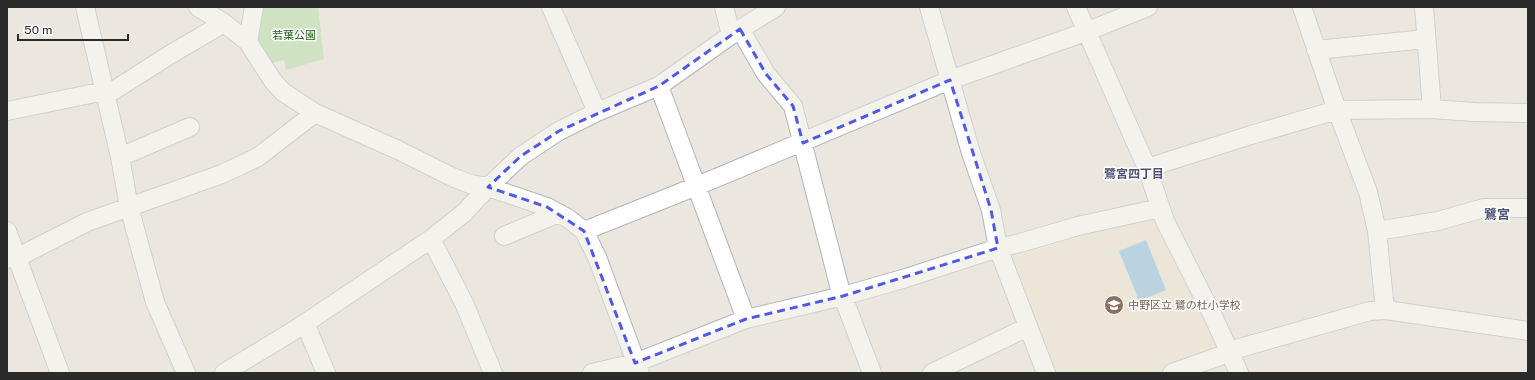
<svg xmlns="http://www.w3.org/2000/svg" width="1535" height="380" font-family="'Public Sans','Noto Sans JP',sans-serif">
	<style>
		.education { fill: #ebe5d0 }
		.green { fill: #aedca1 }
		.water { fill: #7dbbe2 }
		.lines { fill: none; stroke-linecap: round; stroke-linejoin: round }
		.minor-casing { stroke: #b2b3bd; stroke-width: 20 }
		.minor { stroke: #fff; stroke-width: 18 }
		.marked { fill: none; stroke: #5059e7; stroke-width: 3; stroke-dasharray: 8 5; stroke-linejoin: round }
		.labels { text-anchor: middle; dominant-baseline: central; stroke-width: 3; stroke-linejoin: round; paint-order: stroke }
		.park-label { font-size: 11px; fill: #276122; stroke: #fff }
		.education-label { font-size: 11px; fill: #785e54; stroke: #fff; text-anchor: start }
		.neighbourhood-label { font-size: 12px; font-weight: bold; fill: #505277; stroke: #fff }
		.quarter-label { font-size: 13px; font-weight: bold; fill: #505277; stroke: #fff }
	</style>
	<rect width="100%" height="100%" fill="#ebe7df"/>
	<!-- education -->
	<path class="education" d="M1158,216L1219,342L1216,350L1162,368L1164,373H1051L1008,264L1011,253L1081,231Z"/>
	<!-- green -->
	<path class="green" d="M260,7H318L324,59L286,70L284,60L267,64L253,41Z"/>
	<!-- water -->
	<path class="water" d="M1146,240L1166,290L1139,301L1119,251Z"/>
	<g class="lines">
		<!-- minor casing -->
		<g class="minor-casing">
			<path id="minor" d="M85,7L120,157L129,207L155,302L186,373
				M198,7L224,23L248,42L273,81L283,92L315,113L398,150L452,177L470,184L488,187L547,207L569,219L584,231L597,257L640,373
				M551,7L597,112
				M724,7L731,35
				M929,7L971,153L991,210L998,248L1046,373
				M1076,7L1147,168L1165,221L1214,318L1239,373
				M1302,7L1337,110L1368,192L1377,231L1385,310
				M1424,7L1432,109
				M740,29L766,74L793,106L840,289L872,373
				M248,42L254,7
				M1316,50L1426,39
				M659,86L746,319
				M7,111L105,91H113L171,54L224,23
				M120,157L190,127
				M1147,168L1251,135L1337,110L1432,109L1474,112L1528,113
				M7,231L60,373
				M584,231L697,186L950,80L1088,31L1148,7
				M1377,231L1438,221L1484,208H1528
				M504,236L559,213
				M431,239L464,303L493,373
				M7,259L15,255L24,254L87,222L222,174L258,157L315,113
				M305,323L326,373
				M224,373L298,328L431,239L464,213L488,187L521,156L559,131L597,112L659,86L731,35L776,7
				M592,373L635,363L746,319L843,296L906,278L998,248L1020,243L1078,226L1160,208
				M932,373L1028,327
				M1172,373L1220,356L1229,351L1370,311L1385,310L1393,311L1528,331"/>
		</g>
		<!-- minor -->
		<use href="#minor" class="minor"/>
	</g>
	<!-- marked area -->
	<path d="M0 0H1535V380H0ZM740,29L766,74L793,106L803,143L950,80L991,210L998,248L843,296L746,319L635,363L584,231L547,207L488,187L521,156L559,131L659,86Z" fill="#ebe7df" fill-opacity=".55" fill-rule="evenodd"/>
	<path class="marked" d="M740,29L766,74L793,106L803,143L950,80L991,210L998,248L843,296L746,319L635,363L584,231L547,207L488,187L521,156L559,131L659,86Z"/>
	<!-- icons -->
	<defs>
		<g id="school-disc" transform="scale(1)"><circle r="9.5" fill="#8d6e63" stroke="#fff"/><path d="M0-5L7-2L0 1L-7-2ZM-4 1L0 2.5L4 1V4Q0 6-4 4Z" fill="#fff"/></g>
	</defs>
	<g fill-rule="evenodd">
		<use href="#school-disc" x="1114" y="305"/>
	</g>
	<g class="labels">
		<!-- park labels -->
		<g class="park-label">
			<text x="294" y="35">若葉公園</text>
		</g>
		<!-- education labels -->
		<g class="education-label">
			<text x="1128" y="305">中野区立 鷺の杜小学校</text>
		</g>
		<!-- neighbourhood labels -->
		<g class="neighbourhood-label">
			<text x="1134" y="174">鷺宮四丁目</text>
		</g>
		<!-- quarter labels -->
		<g class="quarter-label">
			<text x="1497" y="214">鷺宮</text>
		</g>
	</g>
	<!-- border -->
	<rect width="1535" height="380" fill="none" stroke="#2b2b2b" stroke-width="16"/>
	<!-- scale -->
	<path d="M18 34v6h110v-6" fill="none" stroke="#2b2b2b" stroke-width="2"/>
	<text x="24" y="34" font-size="12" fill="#2b2b2b" stroke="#ffffff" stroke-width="3" paint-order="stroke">50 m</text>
</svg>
